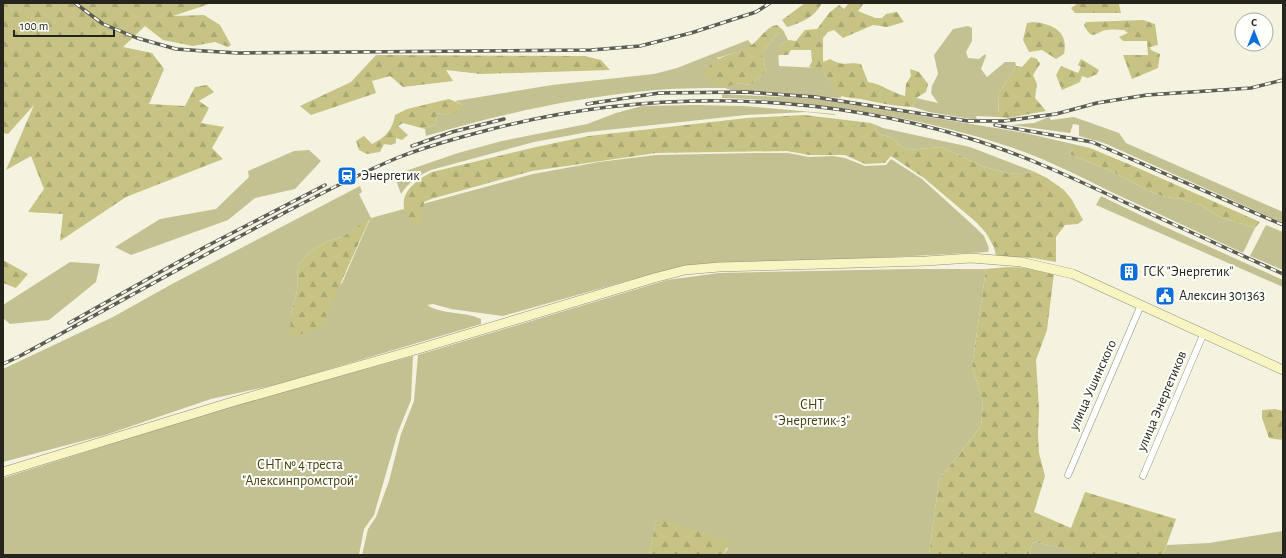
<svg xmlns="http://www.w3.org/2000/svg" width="1286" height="558" font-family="'Alegreya Sans',sans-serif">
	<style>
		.green { fill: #c3c191; fill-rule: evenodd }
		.forest { fill: url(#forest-firs) }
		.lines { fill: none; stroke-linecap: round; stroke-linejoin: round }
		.street-casing { stroke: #8f8e7d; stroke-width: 7 }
		.secondary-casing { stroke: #8f8e7d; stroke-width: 10 }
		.street { stroke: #fff; stroke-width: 6 }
		.secondary { stroke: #f8f5c2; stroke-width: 9 }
		.rail-casing { stroke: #5c5c52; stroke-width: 3.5 }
		.rail { stroke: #fffffb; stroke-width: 2; stroke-dasharray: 6; stroke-linecap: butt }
		.labels { text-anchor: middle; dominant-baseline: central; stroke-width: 4; stroke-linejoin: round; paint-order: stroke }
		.poi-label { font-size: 14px; fill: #25251e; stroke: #fffffb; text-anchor: start }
		.street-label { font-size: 14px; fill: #25251e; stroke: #fffffb }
		.park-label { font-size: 14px; fill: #444110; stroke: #fffffb }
	</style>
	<defs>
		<pattern id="forest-firs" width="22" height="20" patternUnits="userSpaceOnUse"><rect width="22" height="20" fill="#c6c384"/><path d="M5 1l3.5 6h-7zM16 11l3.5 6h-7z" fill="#aaa772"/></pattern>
	</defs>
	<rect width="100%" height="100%" fill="#f3f3e0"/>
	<!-- green -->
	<path class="green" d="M968,26L972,28V41L966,52L968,58L979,59L985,54L986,56L981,69L987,77L1005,62H1015L1016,66L999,93L998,117L976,116L977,120L929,112L913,107L916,98L938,103L931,93L932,86L938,74L934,55L953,29Z
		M783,30L788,40L778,47L779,66L820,68C829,78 833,87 842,96L840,98L731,90L725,88C698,88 672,88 646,91C572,98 497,115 426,136L425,129L436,124L437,113L447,115L463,105L455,101L552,85L654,74L677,68L748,40L752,45L748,49L717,58L735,83L751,85L766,71L762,54L775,36Z
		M722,94L820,99L1025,133L1090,148H1073L1069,154L1111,171L1149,191L1165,197L1182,199L1201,205L1220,217L1255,228L1243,253C1203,234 1163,216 1122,197C1084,179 1047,159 1007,146C917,116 816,101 722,98Z
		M695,105L745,106L835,114V115L806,112L746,115L588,132L534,142L431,170C418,176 409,182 401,194L394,175L458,153L502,141L587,124L616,113L642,106Z
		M1049,117L1051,120L1074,117L1119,133L1126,143L1283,212V223L1104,143L1079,136V125L1073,124L1070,133L1011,125L1034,123Z
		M871,123L883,128L970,147L1035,172L1009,174L982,166L942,147L908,150L900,146L893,138L880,134Z
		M309,150L321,161L295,189L255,198L228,220L131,255L115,247L160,219L216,209L249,177L248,171L294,151Z
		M755,153H788L809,157L833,156L845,158L865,166L886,165L891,159L922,179L976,228L984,236L989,248L988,252L817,261L718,262L648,275L503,316L451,309L433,304L427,305C442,315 464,311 481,319V324L279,384L211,399L105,435L3,462V369L113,317L172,284L360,186L362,192L359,194L371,218L533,174L599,162L656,155ZM370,219L342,283L291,315L297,290L298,265L310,251L328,241L344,236Z
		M1101,196L1163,226L1283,280V287L1096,205Z
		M1266,225L1283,232V270L1250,256Z
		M70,262L100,264L96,282L49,320L10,324L3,318V305Z
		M908,269H986L972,366L983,402L981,426L939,480L929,555H723L728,548L657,519L649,555H362L368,529L376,517L389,481L401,434L414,401L418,355L667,280L719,273Z
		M413,356L411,400L398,432L374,515L364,529L359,555H3V478L222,409Z
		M1283,531V555H1163L1167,545L1209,543Z
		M1033,542L1069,549L1081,555H1029Z"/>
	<!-- forest -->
	<path class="forest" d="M3,3H212L173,16L204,15L220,25L231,45L228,47L215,42L193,46L163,40L145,26L123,47L152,53L164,69L149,104L185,106L195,87L207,85L214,92L199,101L209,108L201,123L224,127L212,148L223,159L126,197L60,241L63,214L28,212L44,189L31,156L6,170L34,105L8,134L3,133Z
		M805,3H822C815,17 801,23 787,27L782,20Z
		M849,3H864L858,11L875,18H882L886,14L897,12L904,22L887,27L873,25L843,38L834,30L828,32L823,38V62L830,59C846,68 846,61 861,64L868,82C882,84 892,93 905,96L906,84L911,76L910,69L919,72L928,84L926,92L916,98L913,107C895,106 878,103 861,99C855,98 847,98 842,96C826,89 835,71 809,67L812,61L811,50H791L788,55H778V47L788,40L796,41L805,30L817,29L830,12L839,5L844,9Z
		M1077,4H1119L1121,13H1075L1071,8Z
		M1143,20L1155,24L1158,45L1150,47L1151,50L1160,54L1158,68L1132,79L1123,55H1148L1147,41H1123L1119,37L1128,33L1124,30C1119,30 1113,29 1107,30C1095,31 1093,43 1084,25L1086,22Z
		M1034,22C1052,24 1069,31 1064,54L1056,59L1042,50L1029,52L1023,40L1027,23Z
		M777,25L783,30L775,36L762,54L766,71L751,85L735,83L725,88L714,83L704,75C715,51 735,58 753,44C760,38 768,26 777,25Z
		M376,55L584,56L601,60L610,70L481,74L446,70L453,81L403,87L390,76L372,81L376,93L311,115L300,106L351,82Z
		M1031,57L1037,59L1040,64L1033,75L1037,84L1035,98L1046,111L1008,118L998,117L999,93L1016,66L1022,67Z
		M1081,59L1099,70L1097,74L1088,78L1082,76L1080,82L1062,90L1056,75L1061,66L1078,73L1081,67L1078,65Z
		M449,99L463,105L458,112L447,115L437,113L436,124L425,129L403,123L398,126L408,135L402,140L396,138V143L391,145L384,144L380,152L367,154L359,150L356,141L364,136L372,144C385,138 393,129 395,115L407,109Z
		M804,115L871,123L880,134L893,138L900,146L908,150L942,147L982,166L1009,174L1035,172L1047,178L1064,190L1072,200L1083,220L1078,224L1065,225L1056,237V262L1033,258L996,256L994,247L986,233L976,222L924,178L891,156L885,163L865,164L845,155H809L787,151L656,153L532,171L431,199L424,202L420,223L416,227C411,223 409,219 406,214C397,194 416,180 432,172L536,147L589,136L747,118Z
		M1073,148H1090L1138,168L1260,222L1255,228L1220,217L1201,205L1182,199L1165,197L1149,191L1111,171L1069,154Z
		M370,218L321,327L290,338L291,315L297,290L298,265L310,251L328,241L344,236Z
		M3,260L28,274L16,288L3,283Z
		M1007,267L1032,268L1054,273L1047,330L1036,360L1039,409L1038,435L1039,453L1045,476L1034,512L1071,528L1085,492L1176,519L1163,555H1081L1068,549L1033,542L1029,555H929L939,480L981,426L983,402L972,366L986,269Z
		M1275,409L1283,411V440L1269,438L1262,418V410Z
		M657,518L730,541L723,555H649Z"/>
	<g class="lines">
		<!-- street casing -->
		<g class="street-casing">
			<path id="street" d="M1068,475L1141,305
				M1143,476L1203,335"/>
		</g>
		<!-- secondary casing -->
		<g class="secondary-casing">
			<path id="secondary" d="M3,472L232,402L415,350L654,278L685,270L719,267L926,261L971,258L1021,262L1073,274L1283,370"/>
		</g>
		<!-- street -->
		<use href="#street" class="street"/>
		<!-- secondary -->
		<use href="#secondary" class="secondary"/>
		<!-- rail casing -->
		<g class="rail-casing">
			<path id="rail" d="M75,3L103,24L137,38L176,49L204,51L239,53L591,50L640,46L691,33L756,12L770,3
				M587,104L659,93L745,92L815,97L968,121H1004L1056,114L1097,103L1147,95L1251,88L1283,80
				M995,125L1092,142L1283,225
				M412,146L452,132L504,119
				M69,323L205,247L325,185
				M3,364L18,357C100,313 181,267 263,224C307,201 351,177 397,158C427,146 457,138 488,130C644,89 810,91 965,137C1019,153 1071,177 1122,201C1176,225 1229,250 1283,274"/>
		</g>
		<!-- rail -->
		<use href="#rail" class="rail"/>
	</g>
	<!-- icons -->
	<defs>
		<g id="station-square" transform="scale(1)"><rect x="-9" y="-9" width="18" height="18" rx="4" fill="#0e6fd8" stroke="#fffffb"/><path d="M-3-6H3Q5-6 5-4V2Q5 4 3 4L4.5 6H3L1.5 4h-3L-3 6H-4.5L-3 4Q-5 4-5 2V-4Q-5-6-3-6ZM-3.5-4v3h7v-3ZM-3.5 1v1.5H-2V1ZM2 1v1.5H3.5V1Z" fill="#fff"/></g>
		<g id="building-square" transform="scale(1)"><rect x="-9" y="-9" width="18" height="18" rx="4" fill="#0e6fd8" stroke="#fffffb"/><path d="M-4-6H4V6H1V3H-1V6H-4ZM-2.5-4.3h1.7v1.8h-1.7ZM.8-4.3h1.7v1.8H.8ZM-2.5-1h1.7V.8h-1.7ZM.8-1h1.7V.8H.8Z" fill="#fff"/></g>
		<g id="civic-square" transform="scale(1)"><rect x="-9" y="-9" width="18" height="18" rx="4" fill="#0e6fd8" stroke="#fffffb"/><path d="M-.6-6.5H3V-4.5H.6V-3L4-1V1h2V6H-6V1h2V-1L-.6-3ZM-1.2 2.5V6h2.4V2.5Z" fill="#fff"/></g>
	</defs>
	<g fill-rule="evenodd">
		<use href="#station-square" x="347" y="176"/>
		<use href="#building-square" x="1129" y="272"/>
		<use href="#civic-square" x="1165" y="296"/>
	</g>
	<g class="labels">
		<!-- poi labels -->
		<g class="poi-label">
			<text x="361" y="176">Энергетик</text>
			<text x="1143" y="272">ГСК "Энергетик"</text>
			<text x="1179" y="296">Алексин 301363</text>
		</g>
		<!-- street labels -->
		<g class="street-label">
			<text transform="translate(1093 385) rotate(-66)">улица Ушинского</text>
			<text transform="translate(1162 401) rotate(-67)">улица Энергетиков</text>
		</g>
		<!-- park labels -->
		<g class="park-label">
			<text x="812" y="405">СНТ<tspan x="812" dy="16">"Энергетик-3"</tspan></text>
			<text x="300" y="465">СНТ № 4 треста<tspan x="300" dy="16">"Алексинпромстрой"</tspan></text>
		</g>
	</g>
	<!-- border -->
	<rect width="1286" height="558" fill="none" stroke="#25251e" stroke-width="8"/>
	<!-- north arrow -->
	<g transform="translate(1254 32)"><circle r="19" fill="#fffffb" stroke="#a8a8a3"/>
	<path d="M0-3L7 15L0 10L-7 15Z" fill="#0e6fd8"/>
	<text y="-6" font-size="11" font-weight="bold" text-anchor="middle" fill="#25251e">С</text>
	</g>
	<!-- scale -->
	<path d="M14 30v6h100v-6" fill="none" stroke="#25251e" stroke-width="2"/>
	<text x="20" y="30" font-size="12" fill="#25251e" stroke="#fffffb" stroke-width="3" paint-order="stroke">100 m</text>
</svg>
